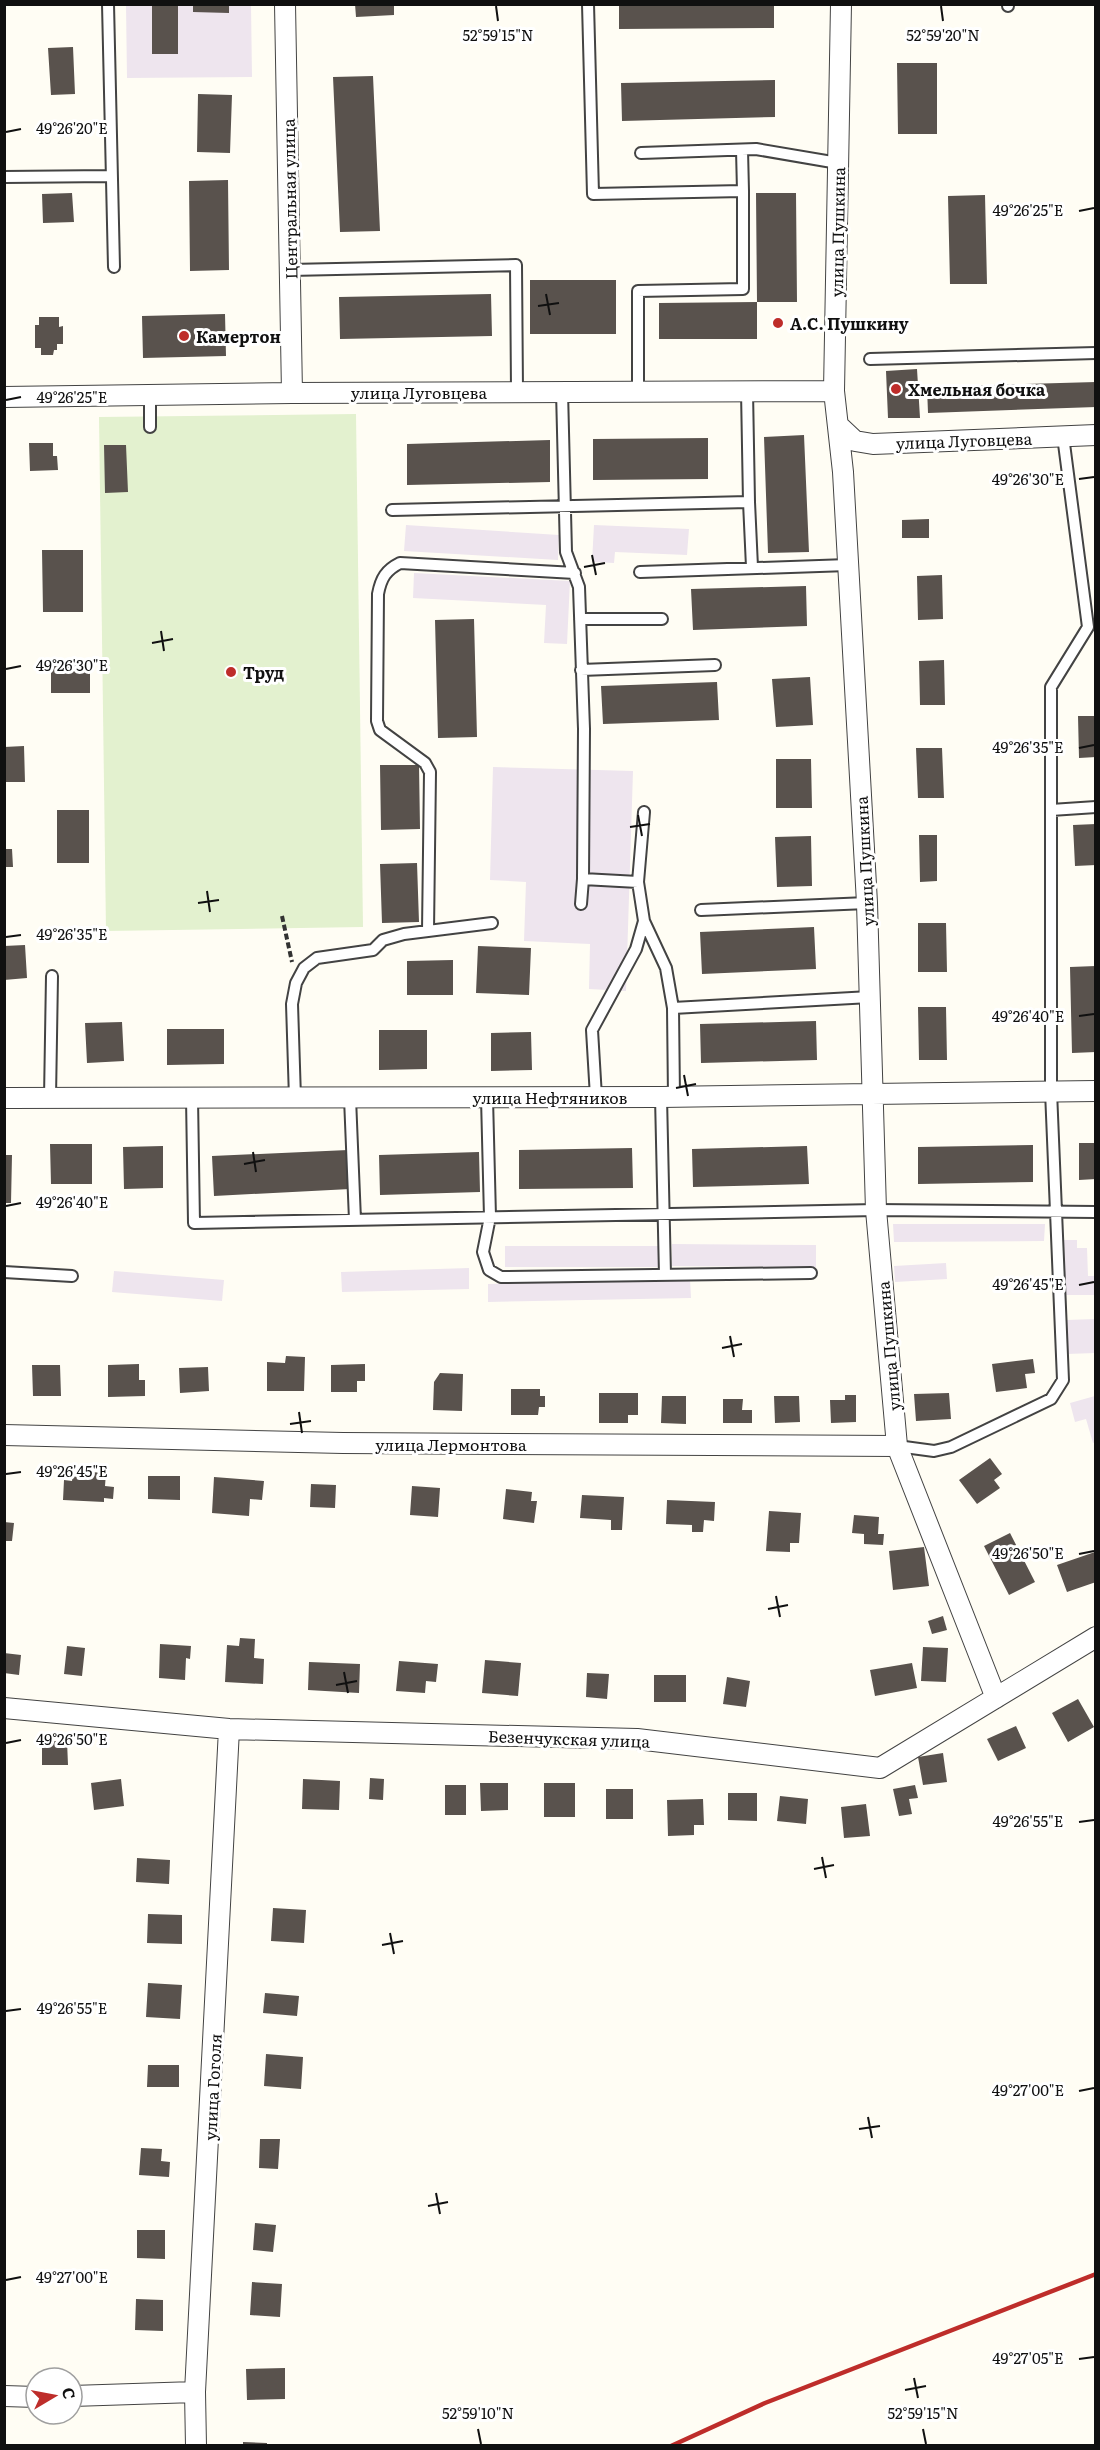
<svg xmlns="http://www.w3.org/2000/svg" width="1100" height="2450" font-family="Literata,serif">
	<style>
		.industrial { fill: #eee5ee }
		.pitch { fill: #e3f1cf }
		.building { fill: #59524d }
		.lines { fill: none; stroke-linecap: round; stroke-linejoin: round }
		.service-casing { stroke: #434343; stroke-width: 14 }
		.minor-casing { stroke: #434343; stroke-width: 22 }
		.path { stroke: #323232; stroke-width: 4; stroke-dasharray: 6 3; stroke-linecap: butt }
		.service { stroke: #fff; stroke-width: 10 }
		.minor { stroke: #fff; stroke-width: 20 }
		.rail { stroke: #be2d2a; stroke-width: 4.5 }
		.ticks { fill: none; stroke: #101010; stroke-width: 2 }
		.poi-dot { fill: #be2d2a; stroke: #fff; stroke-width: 2 }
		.labels { text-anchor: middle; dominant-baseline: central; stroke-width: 6; stroke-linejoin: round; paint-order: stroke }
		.street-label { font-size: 16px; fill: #101010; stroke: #fff }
		.poi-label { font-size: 16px; font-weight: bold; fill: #101010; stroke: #fff; text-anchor: start }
		.ticks-label { font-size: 15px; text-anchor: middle; fill: #101010; stroke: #fff; stroke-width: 6; stroke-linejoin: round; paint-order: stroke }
	</style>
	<rect width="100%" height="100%" fill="#fffdf4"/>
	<!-- industrial -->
	<path class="industrial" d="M126,5H251L252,77L127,78Z
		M406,525L559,535L558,560L404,551Z
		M594,525L689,529L687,555L615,552L614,563L592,562Z
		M414,573L570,581L567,644L544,643L546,605L413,598Z
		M493,767L633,771L626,991L589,989L590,944L524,941L526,882L490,880Z
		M893,1224H1045L1044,1241L894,1242Z
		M1064,1240H1077V1248H1087L1088,1276H1095V1295H1065Z
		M672,1244L816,1245V1267L672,1266Z
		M505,1246H659V1267H505Z
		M946,1263L947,1279L895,1282L894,1266Z
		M469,1268V1289L342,1292L341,1272Z
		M114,1271L224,1280L222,1301L112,1292Z
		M690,1279L691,1298L488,1302V1284Z
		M1095,1319V1353L1067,1354V1320Z
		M1095,1396V1442L1093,1443L1086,1419L1075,1422L1070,1403Z"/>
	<!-- pitch -->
	<path class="pitch" d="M356,414L363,927L106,931L99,417Z"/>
	<!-- building -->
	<path class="building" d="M152,4H178V54H152Z
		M193,4H229V13L193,12Z
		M355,4H394V15L356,17Z
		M619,4H774V28L619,29Z
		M73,47L75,94L51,95L48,48Z
		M897,63H937V134H898Z
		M373,76L380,231L340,232L333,77Z
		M775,80V117L622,121L621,83Z
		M198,94L232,95L230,153L197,152Z
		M228,180L229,270L190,271L189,181Z
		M72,193L74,222L43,223L42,194Z
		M756,193H796L797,302H757Z
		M985,195L987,284H950L948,196Z
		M530,280H616V334H530Z
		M491,294L492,336L340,339L339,297Z
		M757,302V339H659V303Z
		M225,314L226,356L143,358L142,316Z
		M39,317H59V327L63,326V344H57V350H54L53,355H41V348H35V325H39Z
		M917,369L920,418H888L886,371Z
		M1096,382V407L928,413L927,387Z
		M804,435L809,552L768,553L764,437Z
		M708,438V479L593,480V439Z
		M550,440V482L407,485V444Z
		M29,443H53V456H57L58,470L30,471Z
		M104,445H126L128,492L105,493Z
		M929,519V538H902V520Z
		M42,550H83V612H43Z
		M942,575L943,619L918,620L917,576Z
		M806,586L807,626L693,630L691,589Z
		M474,619L477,737L438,738L435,620Z
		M944,660L945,705H920L919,661Z
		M90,665V693H51V666Z
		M810,677L813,725L776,727L772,679Z
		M717,682L719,720L603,724L601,686Z
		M1078,716H1096V757L1079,758Z
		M24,746L25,782H4V747Z
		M916,748H942L944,798H918Z
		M776,759H811L812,808H776Z
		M380,765H419L420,829L381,830Z
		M57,810H89V863H57Z
		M1096,824V865L1075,866L1073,825Z
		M919,835H937V881L920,882Z
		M811,836L812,886L777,887L775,837Z
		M4,849H12L13,867H4Z
		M417,863L419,922L382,923L380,864Z
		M918,923H946L947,972H918Z
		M814,927L816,969L702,974L700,932Z
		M25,945L27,978L4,980V946Z
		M478,946L531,948L529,995L476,993Z
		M453,960V995H407V961Z
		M1096,966V1052L1072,1053L1070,967Z
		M918,1007H946L947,1060H919Z
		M816,1021L817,1060L701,1063L700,1024Z
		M122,1022L124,1061L87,1063L85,1023Z
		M167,1029H224V1064L167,1065Z
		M379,1030H427V1069L379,1070Z
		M531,1032L532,1070L491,1071V1033Z
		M1079,1143H1096V1179L1079,1180Z
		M50,1144H92V1184H51Z
		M1033,1145V1182L918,1184V1147Z
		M163,1146V1188L124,1189L123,1147Z
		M807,1146L809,1184L693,1187L692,1149Z
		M632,1148L633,1188L519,1189V1150Z
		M348,1150L350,1189L214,1196L212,1156Z
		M479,1152L480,1192L380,1195L379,1155Z
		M4,1155H12L11,1203H4Z
		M286,1356L305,1357L304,1391H267V1362L285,1363Z
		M1033,1359L1035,1373L1025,1374L1027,1388L996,1392L992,1364Z
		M139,1364V1380H145V1396L108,1397V1365Z
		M365,1364V1381H357V1392H331V1365Z
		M32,1365H60L61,1396H33Z
		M208,1367L209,1391L180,1393L179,1368Z
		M440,1373L463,1374L462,1411L433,1410L434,1382Z
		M511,1389H540V1396H545V1407H539L538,1415H511Z
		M599,1393H638V1415H628V1423H599Z
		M949,1393L951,1419L916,1421L914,1394Z
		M845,1395H856V1422L831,1423L830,1400H845Z
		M662,1396H686V1424L661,1423Z
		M774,1396H799L800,1422L775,1423Z
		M723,1399H743L742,1410H752V1423H723Z
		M990,1458L1002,1474L994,1480L1000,1488L977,1504L959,1480Z
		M73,1471L106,1473L105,1486L114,1487L113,1499L104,1498V1502L63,1500L64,1480L72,1481Z
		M148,1476H180V1500L148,1499Z
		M214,1477L264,1481L262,1500L250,1499L249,1516L212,1513Z
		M311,1484L336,1485L335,1508L310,1507Z
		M412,1486L440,1488L438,1517L410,1515Z
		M506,1489L532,1492L531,1501H537L534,1523L503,1519Z
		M582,1495L624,1497L622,1530H611V1520L580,1518Z
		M667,1500L715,1502L714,1521L704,1520L703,1532H692V1525L666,1524Z
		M769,1511L801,1513L799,1543H790V1552L766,1551Z
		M854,1515L879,1517L878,1534H884L883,1545L864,1544V1534L852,1533Z
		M4,1522L14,1523L12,1541H4Z
		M1010,1533L1035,1582L1009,1595L984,1546Z
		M924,1547L929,1586L893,1590L889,1551Z
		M1095,1552L1096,1582L1067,1592L1057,1565Z
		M943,1616L947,1630L932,1634L928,1621Z
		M240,1638L255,1639L254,1658L264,1659L263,1684L225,1682L227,1645L239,1646Z
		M160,1644L191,1646L190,1659L186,1658L185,1680L159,1678Z
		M67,1646L85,1648L82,1676L64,1674Z
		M923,1647L948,1648L946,1682L921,1681Z
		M4,1653L21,1655L19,1675L4,1673Z
		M485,1660L521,1663L518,1696L482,1693Z
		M399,1661L438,1664L436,1682L426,1681L425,1693L396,1691Z
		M309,1662L360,1664L359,1693L308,1690Z
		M912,1663L917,1688L875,1696L870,1670Z
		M587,1673L609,1674L607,1699L586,1697Z
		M654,1675H686V1702H654Z
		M727,1677L750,1681L746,1707L723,1704Z
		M1078,1699L1094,1727L1068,1742L1052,1713Z
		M1016,1726L1026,1748L998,1761L987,1739Z
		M42,1741H67L68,1765H42Z
		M943,1753L947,1782L923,1785L918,1757Z
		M370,1778L384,1779L383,1800L369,1799Z
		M121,1779L124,1806L94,1810L91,1783Z
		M303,1779L340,1781L339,1810L302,1809Z
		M480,1783H508V1810L481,1811Z
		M544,1783H575V1817H544Z
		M445,1785H466V1815H445Z
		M915,1785L918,1798L909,1799L912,1814L899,1816L893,1789Z
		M606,1789H633V1819H606Z
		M728,1793H757V1821L728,1820Z
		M780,1796L808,1799L806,1824L777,1821Z
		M703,1799L704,1825H694V1835L668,1836L667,1800Z
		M866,1804L870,1836L844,1838L841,1807Z
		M137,1858L170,1860L169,1884L136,1882Z
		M273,1908L306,1910L304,1943L271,1941Z
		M148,1914L182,1915V1944L147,1943Z
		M148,1983L182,1985L180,2019L146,2017Z
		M265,1993L299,1996L297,2016L263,2013Z
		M266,2054L303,2057L301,2089L264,2086Z
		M148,2065H179V2087H147Z
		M260,2139H280L278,2169L259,2168Z
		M141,2148L162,2149L161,2161L170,2162L169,2177L139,2175Z
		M255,2223L276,2225L273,2252L253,2250Z
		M137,2230H165V2259L137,2258Z
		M252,2282L282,2284L280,2317L250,2315Z
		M136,2299L163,2300V2331L135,2330Z
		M285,2368V2399L247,2400L246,2369Z
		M243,2442L267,2443V2446H243Z"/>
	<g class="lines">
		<!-- service casing -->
		<g class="service-casing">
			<path id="service" d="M108,4L114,267
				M588,4L593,194L743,191V289L638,291V391
				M1008,4V6
				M742,150L743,191
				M641,153L756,149L838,163
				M4,177L111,176
				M290,270L516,265L517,391
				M870,359L1096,353
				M562,391L566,552L579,587L584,729L583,879
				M150,395V427
				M749,502L752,567
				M392,510L749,502L747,391
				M640,572L848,565
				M580,619H662
				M581,670L715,665
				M1051,810L1096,807
				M638,882L644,812
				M581,904L583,879L638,882L644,921L636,949L592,1030L596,1097
				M701,910L867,903
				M644,921L666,968L673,1008
				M428,931L430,772L425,763L380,730L377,721L378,594C381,578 386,570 400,563L575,573
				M661,1097L665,1275
				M674,1097L673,1008L870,997
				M50,1098L52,976
				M192,1098L194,1223L876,1210L1096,1212
				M295,1098L292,1004L296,983L304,968L317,958L373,950L383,940L404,934L492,923
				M350,1098L355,1220
				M487,1098L490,1217L483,1252L489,1270L501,1277L811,1273
				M4,1272L72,1276
				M897,1446L934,1451L951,1447L1051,1399L1063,1380L1051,1091V687L1088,627L1063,436"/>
		</g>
		<!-- minor casing -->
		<g class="minor-casing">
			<path id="minor" d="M285,4L292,393
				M841,4L834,391L843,472L867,903L876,1210L897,1446L996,1698
				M4,397L292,393L834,391
				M839,426L855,441L873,444L1096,435
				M4,1098L661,1097L1096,1091
				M4,1435L343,1443L897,1446
				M4,1708L229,1729L637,1739L880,1768L1096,1637
				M4,2396L36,2397
				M72,2396L195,2392
				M196,2446L195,2392L229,1729"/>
		</g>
		<!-- path -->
		<path class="path" d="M282,916L292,962"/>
		<!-- service -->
		<use href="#service" class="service"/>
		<!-- minor -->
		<use href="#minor" class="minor"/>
		<!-- rail -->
		<path class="rail" d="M671,2446L765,2403L1096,2274"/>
	</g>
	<!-- ticks -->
	<path class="ticks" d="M496,6L498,21M941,6L943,21M6,132L21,129M1079,211L1094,208M546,294L550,315M538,306L559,303M6,400L21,397M1079,479L1094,477M592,555L596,575M584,567L605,563M161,631L164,651M152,643L173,639M6,669L21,666M1079,748L1094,745M638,815L642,836M630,827L650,824M207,891L210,912M198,903L219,900M6,937L21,935M1079,1016L1094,1014M684,1075L688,1096M676,1088L696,1084M253,1152L256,1172M244,1164L265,1160M6,1206L21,1203M1079,1285L1094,1282M730,1336L734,1357M722,1348L742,1344M299,1412L302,1433M290,1424L311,1421M6,1474L21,1472M1079,1554L1094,1551M776,1596L780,1617M768,1609L788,1605M344,1672L348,1693M336,1685L357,1681M6,1743L21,1740M1079,1822L1094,1820M822,1857L826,1878M814,1869L834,1865M390,1933L394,1954M382,1945L403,1941M6,2011L21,2009M1079,2091L1094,2088M868,2117L872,2138M859,2129L880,2126M436,2193L440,2214M428,2206L448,2202M6,2280L21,2277M1079,2359L1094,2357M914,2378L918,2398M905,2390L926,2386M478,2429L481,2444M923,2429L926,2444"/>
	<!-- markers -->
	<g class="poi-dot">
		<circle cx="778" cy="323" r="6"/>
		<circle cx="184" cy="336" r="6"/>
		<circle cx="896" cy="389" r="6"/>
		<circle cx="231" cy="672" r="6"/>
	</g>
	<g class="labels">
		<!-- street labels -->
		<g class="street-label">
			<text transform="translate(289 199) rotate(-91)">Центральная улица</text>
			<text transform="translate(837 232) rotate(-89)">улица Пушкина</text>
			<text x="419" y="392">улица Луговцева</text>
			<text transform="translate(964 440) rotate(-2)">улица Луговцева</text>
			<text transform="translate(864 861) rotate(-93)">улица Пушкина</text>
			<text x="550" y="1097">улица Нефтяников</text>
			<text transform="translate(888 1346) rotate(-95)">улица Пушкина</text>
			<text x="451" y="1444">улица Лермонтова</text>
			<text transform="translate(569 1738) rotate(2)">Безенчукская улица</text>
			<text transform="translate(212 2087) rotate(-87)">улица Гоголя</text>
		</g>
		<!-- poi labels -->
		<g class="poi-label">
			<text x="790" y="323">А.С. Пушкину</text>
			<text x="196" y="336">Камертон</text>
			<text x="908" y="389">Хмельная бочка</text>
			<text x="243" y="672">Труд</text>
		</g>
	</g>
	<g class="ticks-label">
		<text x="943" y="41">52°59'20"N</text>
		<text x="498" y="41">52°59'15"N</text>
		<text x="72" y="134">49°26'20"E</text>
		<text x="1028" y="216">49°26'25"E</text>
		<text x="72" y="403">49°26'25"E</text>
		<text x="1028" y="485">49°26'30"E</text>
		<text x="72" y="671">49°26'30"E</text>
		<text x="1028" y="753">49°26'35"E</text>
		<text x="72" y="940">49°26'35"E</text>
		<text x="1028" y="1022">49°26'40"E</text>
		<text x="72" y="1208">49°26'40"E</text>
		<text x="1028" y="1290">49°26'45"E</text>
		<text x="72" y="1477">49°26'45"E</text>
		<text x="1028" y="1559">49°26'50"E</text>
		<text x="72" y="1745">49°26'50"E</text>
		<text x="1028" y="1827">49°26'55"E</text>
		<text x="72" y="2014">49°26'55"E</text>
		<text x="1028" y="2096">49°27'00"E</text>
		<text x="72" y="2283">49°27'00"E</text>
		<text x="1028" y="2364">49°27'05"E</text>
		<text x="478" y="2419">52°59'10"N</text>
		<text x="923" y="2419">52°59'15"N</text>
	</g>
	<!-- border -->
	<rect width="1100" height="2450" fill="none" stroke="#101010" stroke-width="12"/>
	<!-- north arrow -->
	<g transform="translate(54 2396) rotate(80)"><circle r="28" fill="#ffffff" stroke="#9f9f9f" stroke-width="1.5"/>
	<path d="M0-4.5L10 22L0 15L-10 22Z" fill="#be2d2a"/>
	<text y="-9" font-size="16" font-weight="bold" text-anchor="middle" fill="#101010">С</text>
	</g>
</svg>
